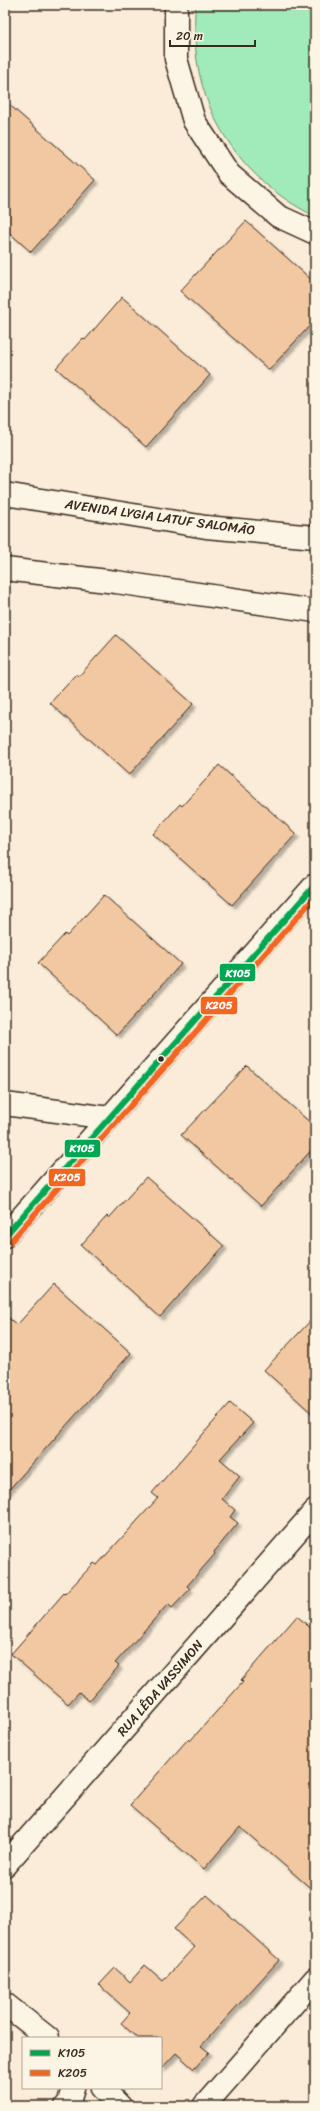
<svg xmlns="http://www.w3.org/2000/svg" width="320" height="2111" font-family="Sriracha,sans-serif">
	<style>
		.green { fill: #a1eab9; stroke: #6e8a6c }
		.building { fill: #f2c8a2; stroke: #3b2a1e; filter: url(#shadow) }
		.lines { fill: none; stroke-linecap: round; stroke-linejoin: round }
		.minor-casing { stroke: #3b2a1e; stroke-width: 25 }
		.secondary-casing { stroke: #3b2a1e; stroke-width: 25 }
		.minor { stroke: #fcf5e5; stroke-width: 22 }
		.secondary { stroke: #fcf5e5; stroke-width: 22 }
		.bus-1-casing { stroke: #fcf5e5; stroke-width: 9 }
		.bus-2-casing { stroke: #fcf5e5; stroke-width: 9 }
		.bus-1 { stroke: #00a651; stroke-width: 6 }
		.bus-2 { stroke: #f26522; stroke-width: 6 }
		.bus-dot { fill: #3b2a1e; stroke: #fcf5e5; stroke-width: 1.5 }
		.labels { text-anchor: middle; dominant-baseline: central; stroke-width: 3.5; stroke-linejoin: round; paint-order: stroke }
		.street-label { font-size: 13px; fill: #3b2a1e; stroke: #fcf5e5 }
		.line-badge { stroke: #fcf5e5; stroke-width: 1.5 }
		.badge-label { font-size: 11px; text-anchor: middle; font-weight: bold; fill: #fff }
	</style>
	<defs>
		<filter id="shadow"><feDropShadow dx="3.5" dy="3.5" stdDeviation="1" flood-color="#0004"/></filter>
	</defs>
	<rect width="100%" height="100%" fill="#faecd8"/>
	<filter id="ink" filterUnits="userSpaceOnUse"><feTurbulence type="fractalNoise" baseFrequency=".025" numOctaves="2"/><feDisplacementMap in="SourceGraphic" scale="8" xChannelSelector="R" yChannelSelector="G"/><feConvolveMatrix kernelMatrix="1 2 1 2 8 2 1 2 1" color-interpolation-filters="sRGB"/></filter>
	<g filter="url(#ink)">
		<!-- green -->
		<path class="green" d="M196,5H315V216C245,183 196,114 195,35C195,26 194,15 196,5Z"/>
		<!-- building -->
		<path class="building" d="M5,101L95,180L31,252L5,229Z
			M246,221L315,283V320L269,370L180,291Z
			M122,297L210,375L146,447L56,368L83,338L85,340Z
			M116,635L193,704L129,775L50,703L77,674L79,676Z
			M219,765L296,834L232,905L153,834L180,804L182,806Z
			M104,895L181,964L117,1035L38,963L65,934L67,936Z
			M247,1066L315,1127V1146L261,1206L181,1135Z
			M146,1177L224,1246L160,1317L81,1245L107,1216L109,1218Z
			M54,1284L131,1353L5,1494V1315L17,1325Z
			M315,1316V1416L264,1370Z
			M230,1403L253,1423L220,1459L240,1476L222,1499L235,1510L230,1517L238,1523L214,1552L215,1554L187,1586L190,1589L172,1608L168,1604L115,1663L119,1666L89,1701L79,1692L68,1704L11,1654L64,1593L65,1594L94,1563L97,1565L158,1498L152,1493Z
			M297,1616L315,1632V1892L240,1827L204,1869L130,1805L188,1739L190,1741L243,1682L241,1680Z
			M207,1895L279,1960L201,2046L209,2052L194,2069L176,2053L161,2069V2038H137L121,2023L130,2013L99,1985L115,1968L130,1982L145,1965L163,1981L194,1947L174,1929Z"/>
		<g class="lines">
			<!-- minor casing -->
			<g class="minor-casing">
				<path id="minor" d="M176,5V59L194,121L229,174L278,216L315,233
					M5,1104L109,1118
					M5,1236L315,885
					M5,1865L315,1511
					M5,2004L48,2038
					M102,2088L120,2106
					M66,2106L69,2103L73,2088
					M204,2106L315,1979"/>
			</g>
			<!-- secondary casing -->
			<g class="secondary-casing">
				<path id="secondary" d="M5,494L206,527L315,537
					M5,569L116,582L315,611"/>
			</g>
			<!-- minor -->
			<use href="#minor" class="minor"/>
			<!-- secondary -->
			<use href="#secondary" class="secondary"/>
			<!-- bus-1 casing -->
			<g class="bus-1-casing">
				<path id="bus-1" d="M5,1236L315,885"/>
			</g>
			<!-- bus-2 casing -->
			<g class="bus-2-casing">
				<path id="bus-2" d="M11,1241L315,897"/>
			</g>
			<!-- bus-1 -->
			<use href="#bus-1" class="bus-1"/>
			<!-- bus-2 -->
			<use href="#bus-2" class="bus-2"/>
		</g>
	</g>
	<!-- markers -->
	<circle class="bus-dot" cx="161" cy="1059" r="3.5"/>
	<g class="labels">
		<!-- street labels -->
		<g class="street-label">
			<text transform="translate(160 517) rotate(8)">AVENIDA LYGIA LATUF SALOMÃO</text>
			<text transform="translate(160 1688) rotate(-49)">RUA LÊDA VASSIMON</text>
		</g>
	</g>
	<g class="line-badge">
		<rect x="219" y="963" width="37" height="19" rx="4" fill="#00a651"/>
		<rect x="200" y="996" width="38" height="19" rx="4" fill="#f26522"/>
		<rect x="64" y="1139" width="37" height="19" rx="4" fill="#00a651"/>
		<rect x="48" y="1168" width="38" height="19" rx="4" fill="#f26522"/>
	</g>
	<g class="badge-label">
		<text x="238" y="977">K105</text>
		<text x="219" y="1009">K205</text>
		<text x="82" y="1152">K105</text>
		<text x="67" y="1181">K205</text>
	</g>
	<!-- margin -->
	<rect width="320" height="2111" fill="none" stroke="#fcf5e5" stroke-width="20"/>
	<rect x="10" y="10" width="300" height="2091" fill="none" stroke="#3b2a1e" stroke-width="1.5" filter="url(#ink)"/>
	<!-- legend -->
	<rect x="22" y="2037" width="140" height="52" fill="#fcf5e5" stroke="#afa495"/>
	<rect x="30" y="2050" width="20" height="6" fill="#00a651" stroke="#afa495"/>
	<text x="58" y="2057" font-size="12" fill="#3b2a1e">K105</text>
	<rect x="30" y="2070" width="20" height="6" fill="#f26522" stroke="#afa495"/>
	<text x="58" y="2077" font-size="12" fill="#3b2a1e">K205</text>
	<!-- scale -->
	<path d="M170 40v6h85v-6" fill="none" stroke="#3b2a1e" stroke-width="2"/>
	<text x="176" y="40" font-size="12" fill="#3b2a1e" stroke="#fcf5e5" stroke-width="3" paint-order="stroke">20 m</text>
</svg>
